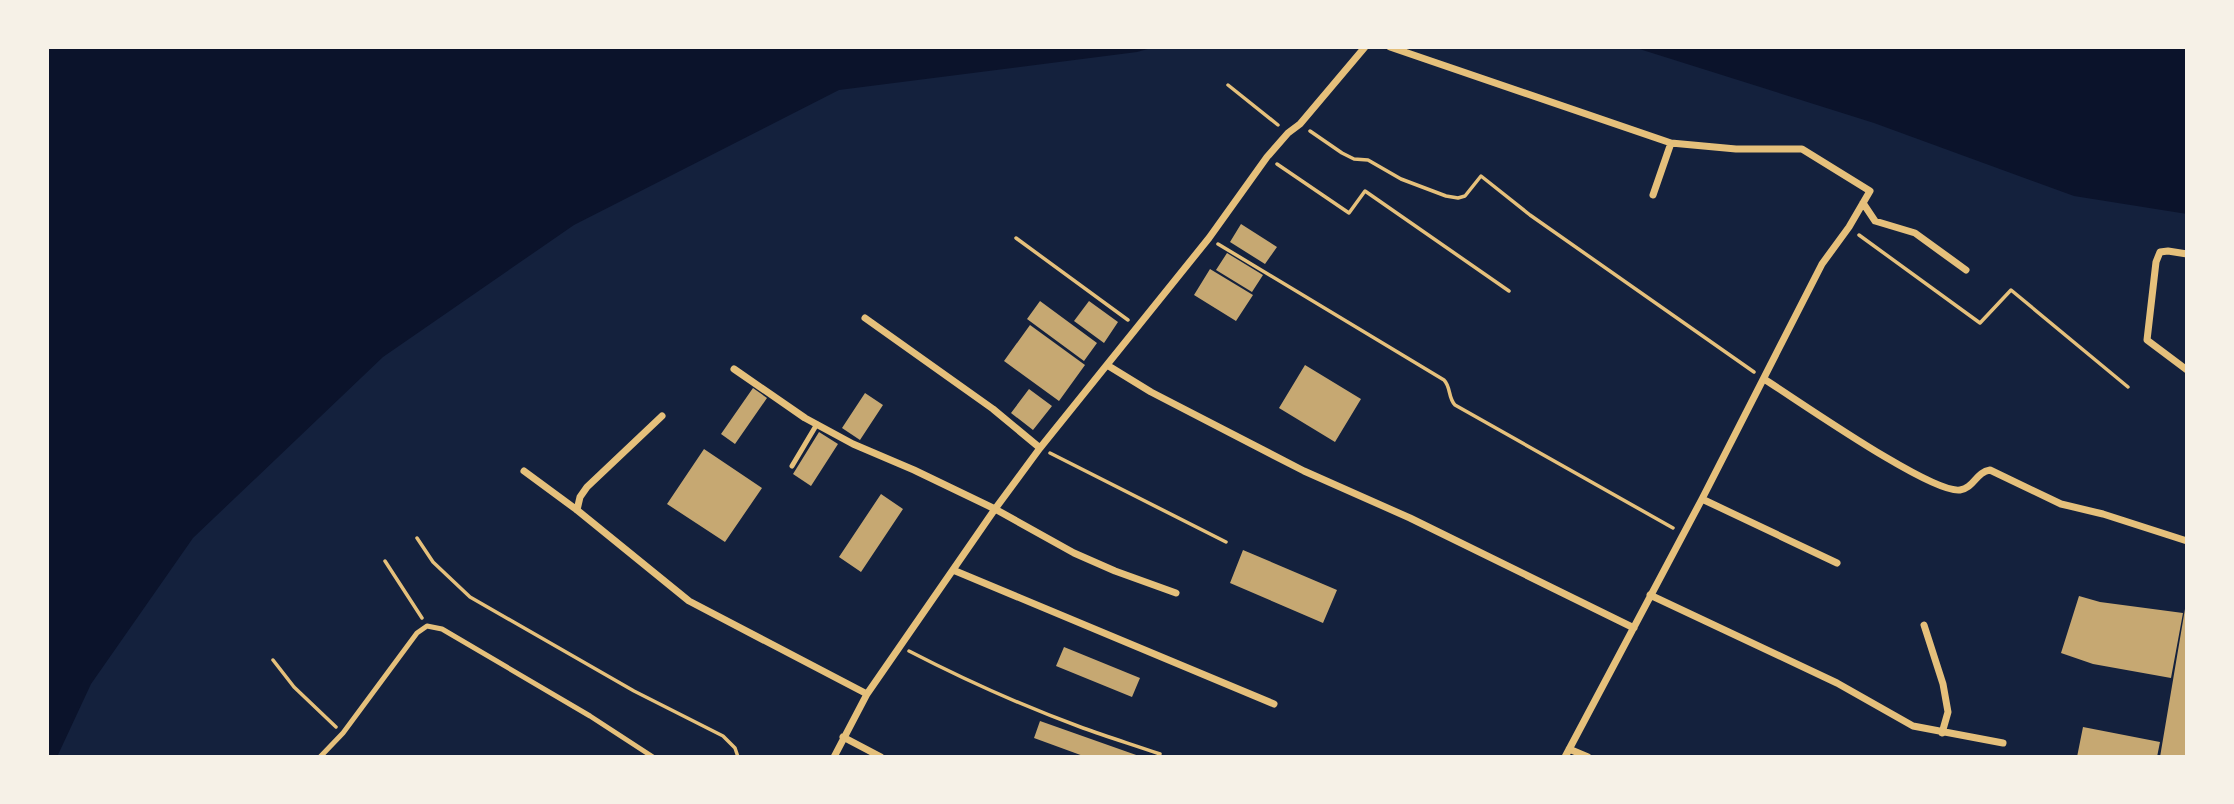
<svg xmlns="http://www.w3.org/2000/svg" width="2234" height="804" font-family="Bitter,serif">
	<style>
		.water { fill: #0b132b }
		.building { fill: #c6a872 }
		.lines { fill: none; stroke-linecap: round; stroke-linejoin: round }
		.path { stroke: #e5c07b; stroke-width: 3.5 }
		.service { stroke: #e5c07b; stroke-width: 5 }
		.minor { stroke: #e5c07b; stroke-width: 7 }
	</style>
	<rect width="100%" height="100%" fill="#14213d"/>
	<!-- water -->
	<path class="water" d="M47,47H1155L1137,52L839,90L574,225L383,357L193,538L91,684L57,757H47Z
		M1633,47H2187V214L2074,196L1874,123Z"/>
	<!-- building -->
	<path class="building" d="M1241,224L1277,247L1265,264L1230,242Z
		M1227,253L1263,275L1252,292L1216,270Z
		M1210,269L1253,295L1236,321L1194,295Z
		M1040,301L1097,343L1084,361L1027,319Z
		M1089,301L1118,322L1104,343L1074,321Z
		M1030,325L1085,365L1059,401L1004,361Z
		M1305,365L1361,399L1335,442L1279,408Z
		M753,388L767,398L735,444L721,434Z
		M1029,389L1052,406L1033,430L1011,413Z
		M865,393L883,405L860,440L842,428Z
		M819,432L838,444L811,486L793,474Z
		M704,449L762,488L725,542L667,504Z
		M881,494L903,509L861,572L839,557Z
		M1243,550L1337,590L1323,623L1230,583Z
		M2079,596L2100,602L2183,613L2171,678L2093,664L2061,653Z
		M2185,609L2187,757H2160Z
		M1064,647L1140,678L1132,697L1056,666Z
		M1040,721L1139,756V757H1086L1034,738Z
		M2083,727L2160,742L2157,757H2077Z"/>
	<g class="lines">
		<!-- path -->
		<path class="path" d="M1228,85L1278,125
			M1310,131L1342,153L1354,159L1368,160L1401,179L1446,196L1458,198L1465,196L1481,176L1530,215L1754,372
			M1277,164L1349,213L1365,191L1509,291
			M1859,235L1980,323L2011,290L2128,387
			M1016,238L1128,320
			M1218,244L1444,380C1451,387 1448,398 1455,405L1673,528
			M1050,453L1226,542
			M417,538L433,562L470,597L634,691L723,736L735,748L738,757
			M385,561L422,618
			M909,651C965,680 1023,706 1083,728C1108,737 1134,745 1160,754
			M273,660L294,687L336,727"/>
		<!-- service -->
		<path class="service" d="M792,466L817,424
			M320,757L343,733L417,633L427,626L442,629L590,716L653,757"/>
		<!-- minor -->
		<path class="minor" d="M1390,47L1671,143L1736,149H1802L1870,191L1849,227L1822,264L1702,499L1565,757
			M1653,195L1671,143
			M1863,203L1875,221L1915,233L1966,270
			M2187,254L2168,251L2160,252L2156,262L2147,340L2187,370
			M865,318L993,409L1040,448
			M1107,365L1151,392L1304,471L1410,518L1634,628
			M734,369L805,418L853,444L914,470L995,509L1074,553L1115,571L1176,593
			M1764,379C1796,399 1931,494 1960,490C1974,488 1976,472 1990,470L2061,504L2103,514L2187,541
			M524,471L577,510L689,601L867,694
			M1702,499L1837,563
			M577,510L580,497L587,487L662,416
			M953,570L1274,704
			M1650,595L1837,683L1913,726L2003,743
			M1924,625L1943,684L1948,712L1942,733
			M843,737L881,757
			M1569,749L1588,757
			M834,757L867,694L995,509L1040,448L1209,238L1267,157L1288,133L1300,124L1365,47"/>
	</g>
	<!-- border -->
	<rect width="2234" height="804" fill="none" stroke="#f6f1e7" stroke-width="98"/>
</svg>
